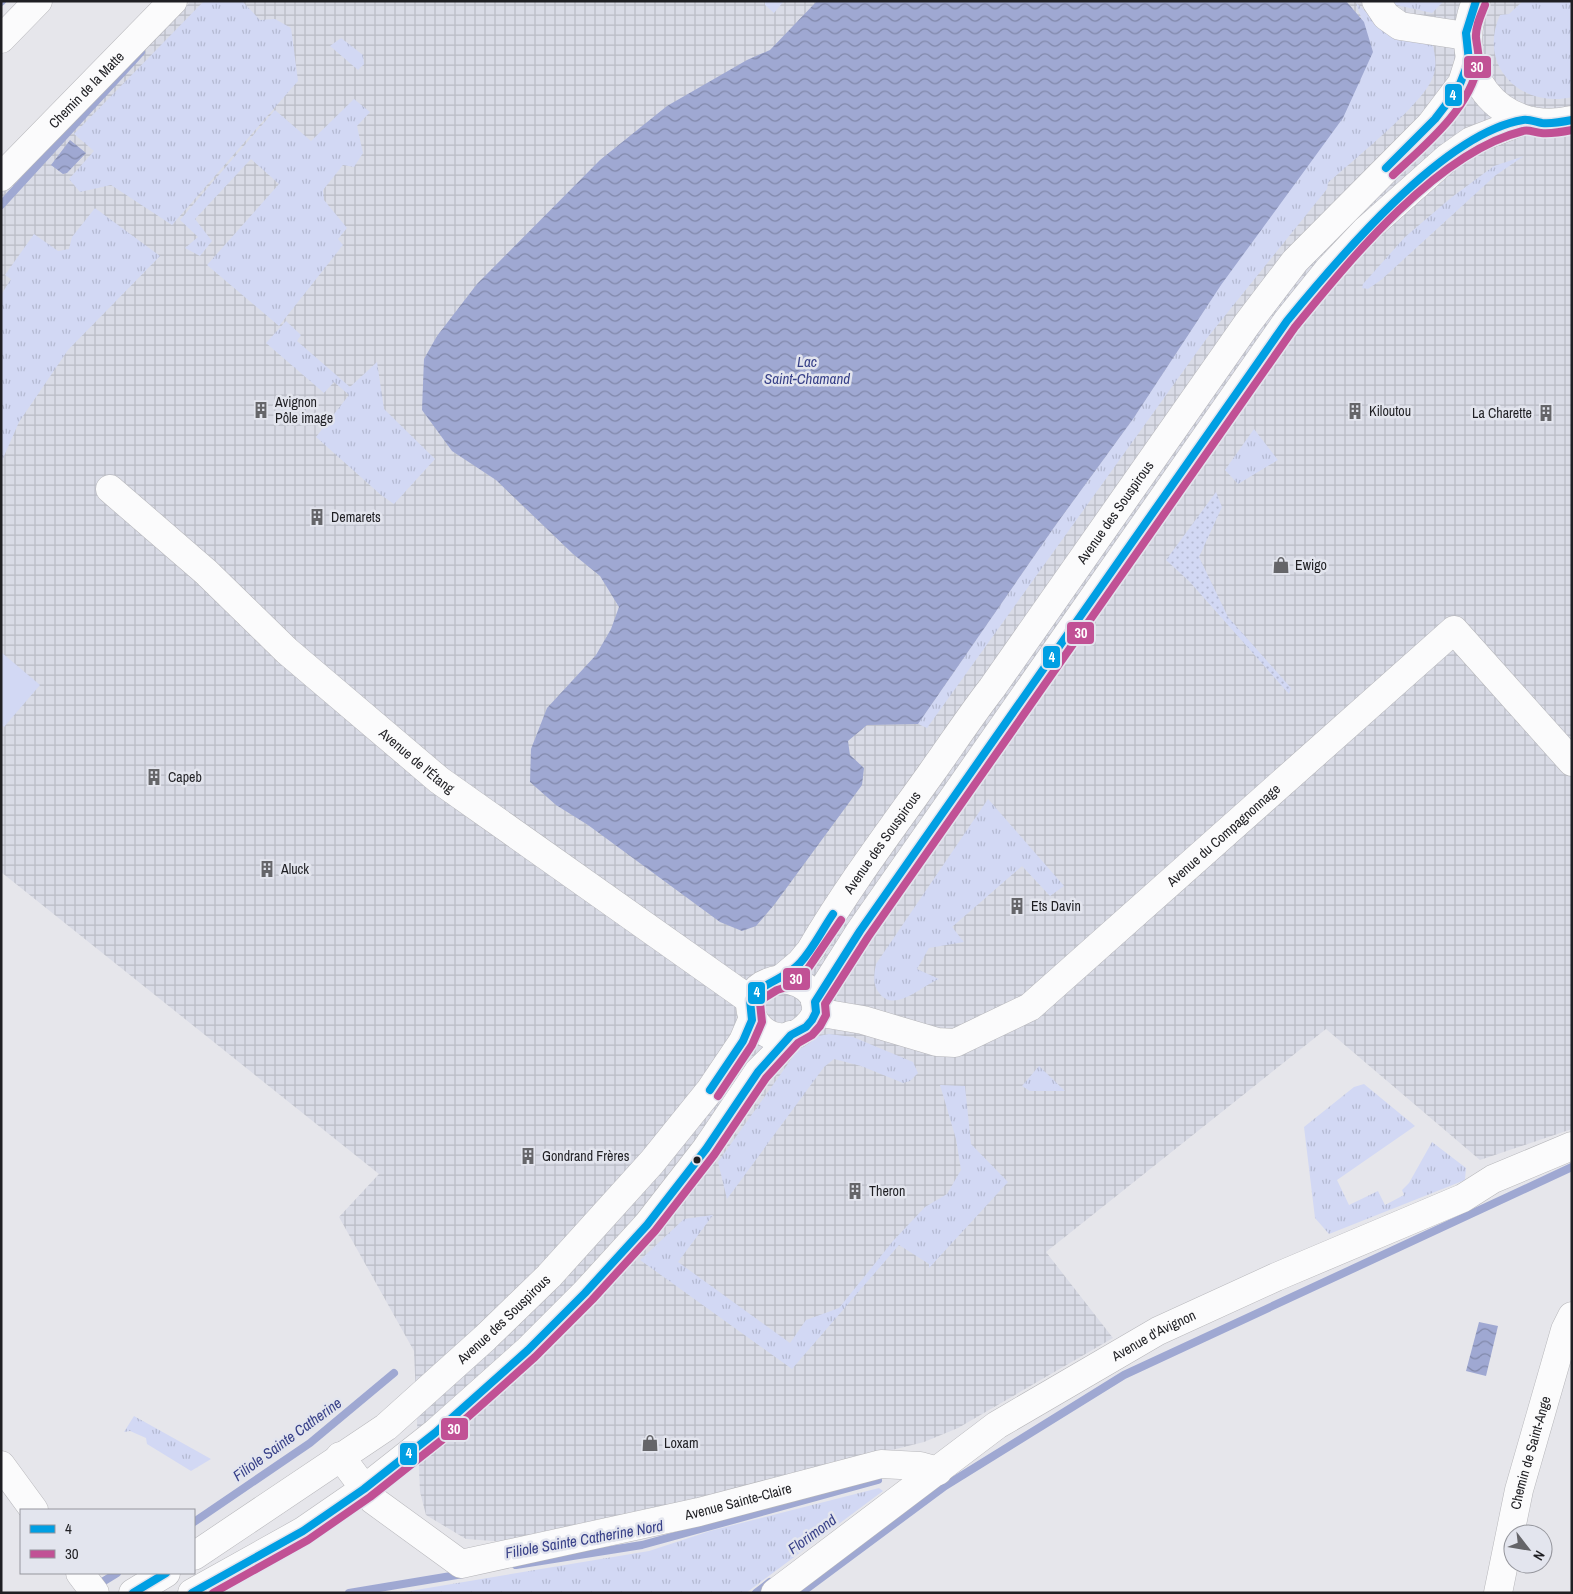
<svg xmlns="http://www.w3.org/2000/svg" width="1573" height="1594" font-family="'Archivo Narrow',sans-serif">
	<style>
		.industrial { fill: url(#industrial-grid) }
		.grass { fill: url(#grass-tufts) }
		.garden { fill: url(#garden-dots) }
		.pitch { fill: #d2d8f4 }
		.water { fill: url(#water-waves) }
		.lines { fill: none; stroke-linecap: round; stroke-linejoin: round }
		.stream { stroke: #9fa8d2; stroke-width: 8 }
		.minor-casing { stroke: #b7b7bb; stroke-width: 29 }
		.major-casing { stroke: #b7b7bb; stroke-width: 29 }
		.minor { stroke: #fbfbfc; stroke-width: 28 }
		.major { stroke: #fbfbfc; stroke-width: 28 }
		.bus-1-casing { stroke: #e3e5ee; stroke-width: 11 }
		.bus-2-casing { stroke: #e3e5ee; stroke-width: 11 }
		.bus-1 { stroke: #009fe3; stroke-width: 8 }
		.bus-2 { stroke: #c15195; stroke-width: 8 }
		.bus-dot { fill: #1f1f23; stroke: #e3e5ee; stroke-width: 2 }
		.labels { text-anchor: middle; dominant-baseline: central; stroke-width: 5; stroke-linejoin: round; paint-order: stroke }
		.street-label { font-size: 14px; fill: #1f1f23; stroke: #e3e5ee }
		.poi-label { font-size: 14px; fill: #1f1f23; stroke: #e3e5ee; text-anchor: start }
		.water-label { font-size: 15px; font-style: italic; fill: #384189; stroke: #e3e5ee }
		.line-badge { stroke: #e3e5ee; stroke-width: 2 }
		.badge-label { font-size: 14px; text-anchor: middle; font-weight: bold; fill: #fff }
	</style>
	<defs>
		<pattern id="industrial-grid" width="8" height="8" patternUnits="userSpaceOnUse" patternTransform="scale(1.25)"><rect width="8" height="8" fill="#d9dbe6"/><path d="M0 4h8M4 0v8" fill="none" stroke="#babcc5"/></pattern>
		<pattern id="grass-tufts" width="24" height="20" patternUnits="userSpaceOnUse" patternTransform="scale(1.25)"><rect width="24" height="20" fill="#d2d8f4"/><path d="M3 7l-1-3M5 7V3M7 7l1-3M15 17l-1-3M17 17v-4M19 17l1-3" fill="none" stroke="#b4b9d1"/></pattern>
		<pattern id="garden-dots" width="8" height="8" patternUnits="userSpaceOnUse" patternTransform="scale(1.25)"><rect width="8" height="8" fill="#d2d8f4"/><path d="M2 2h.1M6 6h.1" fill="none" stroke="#b4b9d1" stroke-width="1.8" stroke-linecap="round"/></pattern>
		<pattern id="water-waves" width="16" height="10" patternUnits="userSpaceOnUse" patternTransform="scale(1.25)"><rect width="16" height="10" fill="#9fa8d2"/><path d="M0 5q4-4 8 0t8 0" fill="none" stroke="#8188aa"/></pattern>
	</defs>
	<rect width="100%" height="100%" fill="#e6e6eb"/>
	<!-- industrial -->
	<path class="industrial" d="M191,1H1572V1129L1480,1160L1326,1029L1046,1252L1113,1338L958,1428L924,1442L520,1543L466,1539L426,1515L420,1492L414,1351L339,1217L379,1174L1,872V193Z"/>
	<!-- grass -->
	<path class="grass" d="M204,1H242L260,20L275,19L291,28L298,81L172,225L111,185L80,192L69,179L94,151L74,134Z
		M765,1H784L774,13L765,5Z
		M1391,1H1444L1432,13L1392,4Z
		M1523,1H1572V97C1521,109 1477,66 1500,15L1509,14Z
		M1356,3L1391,34L1432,42C1435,55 1438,66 1432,79C1421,106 1352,161 1328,183L1327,189L1207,338L927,728L918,724L1055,526L1133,419L1373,52Z
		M341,38L363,55L364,64L358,70L330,46Z
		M354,99L370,112L357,126L363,153L354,167L343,165L323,190L324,200L347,228L338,239L343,245L279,326L207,265L279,184L251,159L195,219L212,241L200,256L185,248L198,237L180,220L275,110L311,141Z
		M1524,156L1496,175L1381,280L1368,289L1362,288L1363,284L1405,237L1452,197L1494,166Z
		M95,208L160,256L68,350L19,422L1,463V295L11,279L5,275L34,234L58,251L69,249L72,237Z
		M286,321L301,335L297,341L350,387L377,362L384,409L435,459L394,504L381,495L316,437L349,395L334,382L324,393L266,343Z
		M1254,429L1278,460L1238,484L1225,470Z
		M988,799L1064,886L1050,896L1022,866L952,927L964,942L929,948L917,969L939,979C923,985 895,1013 880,994C872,985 874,974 876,964Z
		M829,1034L853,1037L913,1062L918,1073L910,1081L903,1083L861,1066L834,1059L824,1067L727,1199L718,1162L795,1054L813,1037Z
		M1039,1066L1065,1091H1030L1022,1086Z
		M1364,1084L1415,1126L1337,1180L1349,1205L1378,1191L1385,1205L1404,1195L1402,1190L1409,1183L1432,1142L1466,1168L1465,1180L1329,1234L1315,1218L1304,1127L1354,1087Z
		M940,1085L965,1086L971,1144L1008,1182L929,1268V1264L899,1245L792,1369L640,1260L684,1219L713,1215L678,1262L790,1343L806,1320L839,1308L893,1241L925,1207L947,1194L961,1170L956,1139Z
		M134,1416L211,1459L191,1471L147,1444L146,1438L130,1431L124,1432Z
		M879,1488L883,1491L746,1593H398L649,1551L710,1531Z"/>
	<!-- garden -->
	<path class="garden" d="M1216,492L1222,507L1199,557L1228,617L1291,688L1289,694L1189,581L1166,560Z"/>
	<!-- pitch -->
	<path class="pitch" d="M1,652L40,685L4,727L1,725Z"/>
	<!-- water -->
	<path class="water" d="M817,1H1346L1364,22L1373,52L1343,118L1221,285L1133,419L1055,526L918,724L867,725L848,741L850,755L864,768L862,785L774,905L756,926L742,931L720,922L588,825L556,805L530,782L531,749L547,708L596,655L611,629L619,607L600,576L573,554L496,480L452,451L422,410L424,359L437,336L477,284L600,160L667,106L747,60L770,50Z
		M70,140L86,153L67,173L63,174L51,165Z
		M1479,1322L1498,1326L1486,1376L1466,1371Z"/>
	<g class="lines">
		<!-- stream -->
		<path class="stream" d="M1,2L2,1
			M1,205L141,52
			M194,1522L310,1443L394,1373
			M516,1565L642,1545L878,1480
			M104,1581L117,1573
			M349,1593L463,1574
			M756,1593L770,1582
			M801,1593L945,1486L1124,1375L1572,1167"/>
		<!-- minor casing -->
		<g class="minor-casing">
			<g id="minor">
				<path d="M1376,1L1386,16L1400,26L1466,36"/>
				<path id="s1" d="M1,177L173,1"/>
				<path id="s2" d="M110,489L206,572L287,651L439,780L750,1000"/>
				<path id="s3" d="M816,1012L863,1020L937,1042L955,1043L1030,1007L1454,630L1572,762"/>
				<path id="s4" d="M340,1456L373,1500L461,1564L699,1512L881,1464L920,1466L938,1471"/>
				<path d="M1,1465L34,1510"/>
				<path d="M80,1573L95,1593"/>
				<path id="s5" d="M775,1593L997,1425L1158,1331L1276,1277L1463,1198L1493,1179L1572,1146"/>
				<path id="s6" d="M1498,1593L1519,1490L1565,1330L1572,1316"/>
			</g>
		</g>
		<!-- major casing -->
		<g class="major-casing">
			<g id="major">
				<path d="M1476,1C1448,69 1498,137 1572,120"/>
				<path d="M1,39L38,1"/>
				<path id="s7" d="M781,979L800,963L810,951C847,888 890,831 932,772C952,744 971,715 992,688L1247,324L1295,261L1431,124L1462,83L1469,61"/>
				<path d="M781,979C806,980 830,1002 808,1025C768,1067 716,989 781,979Z"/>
				<path d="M815,1002L860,931L1287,321L1328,270L1366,230L1447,158L1471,141L1525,120"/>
				<path id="s8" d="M194,1556L386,1427L485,1338L549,1276L652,1162L710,1090L743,1041L752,1020"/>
				<path d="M133,1593L166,1573"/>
				<path d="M192,1593L303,1531L364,1489L435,1433L528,1350L585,1293L647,1225L706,1149L758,1072L777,1053L791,1035"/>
			</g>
		</g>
		<!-- minor -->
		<use href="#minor" class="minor"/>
		<!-- major -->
		<use href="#major" class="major"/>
		<!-- bus-1 casing -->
		<g class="bus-1-casing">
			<path id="bus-1" d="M1386,168L1435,119L1458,89L1469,61L1466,33L1476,1
				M710,1090L743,1041L752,1020L750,1000C763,981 785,980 800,963C813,949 822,930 833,914
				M133,1593L166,1573
				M192,1593L303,1531L364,1489L435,1433L528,1350L585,1293L647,1225L706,1149L758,1072L791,1035L806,1027L812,1020L816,1012L815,1002L860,931L1287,321C1337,260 1443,133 1523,120C1529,119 1536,122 1542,123C1552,124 1562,122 1572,120"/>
		</g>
		<!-- bus-2 casing -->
		<g class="bus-2-casing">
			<path id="bus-2" d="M1393,175C1425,145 1469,110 1478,65C1480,56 1477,47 1476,38C1475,27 1481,15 1485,5
				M718,1096L752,1045L762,1022L760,1003L764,998L777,990L787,987L807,970L841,920
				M213,1593L308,1540L370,1497L442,1440L535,1357L592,1300L655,1231L714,1155L766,1078L798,1043L812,1035L820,1026L826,1015L825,1004L868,937L1295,327C1349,261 1437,152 1523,131C1529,129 1535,133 1541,133C1552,134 1562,132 1572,130"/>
		</g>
		<!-- bus-1 -->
		<use href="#bus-1" class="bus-1"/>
		<!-- bus-2 -->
		<use href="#bus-2" class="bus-2"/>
	</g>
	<!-- icons -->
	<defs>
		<g id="building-bare" transform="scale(1.35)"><path d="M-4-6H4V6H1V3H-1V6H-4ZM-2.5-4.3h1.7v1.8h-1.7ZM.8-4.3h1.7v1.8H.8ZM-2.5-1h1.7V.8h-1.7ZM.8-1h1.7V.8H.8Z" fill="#656569" stroke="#e3e5ee" stroke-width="2.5" paint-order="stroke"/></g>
		<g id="shop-bare" transform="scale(1.35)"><path d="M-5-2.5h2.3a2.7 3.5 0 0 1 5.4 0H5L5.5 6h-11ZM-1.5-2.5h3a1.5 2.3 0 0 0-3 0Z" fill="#656569" stroke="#e3e5ee" stroke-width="2.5" paint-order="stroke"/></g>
	</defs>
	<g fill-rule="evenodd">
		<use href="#building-bare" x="261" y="410"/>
		<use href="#building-bare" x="1355" y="411"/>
		<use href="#building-bare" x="1546" y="413"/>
		<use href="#building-bare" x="317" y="517"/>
		<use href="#shop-bare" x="1281" y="565"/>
		<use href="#building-bare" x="154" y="777"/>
		<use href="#building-bare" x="267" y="869"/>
		<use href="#building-bare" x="1017" y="906"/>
		<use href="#building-bare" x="528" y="1156"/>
		<use href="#building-bare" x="855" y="1191"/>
		<use href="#shop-bare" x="650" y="1443"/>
	</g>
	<!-- markers -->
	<circle class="bus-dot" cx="697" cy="1160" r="4.5"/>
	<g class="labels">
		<!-- street labels -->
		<g class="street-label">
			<text stroke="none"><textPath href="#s1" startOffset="122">Chemin de la Matte</textPath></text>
			<text stroke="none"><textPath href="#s7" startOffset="575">Avenue des Souspirous</textPath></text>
			<text stroke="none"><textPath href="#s2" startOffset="410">Avenue de l'Étang</textPath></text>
			<text stroke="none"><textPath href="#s3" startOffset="485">Avenue du Compagnonnage</textPath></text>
			<text stroke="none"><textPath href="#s7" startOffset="171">Avenue des Souspirous</textPath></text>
			<text stroke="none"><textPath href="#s8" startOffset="391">Avenue des Souspirous</textPath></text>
			<text stroke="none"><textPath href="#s5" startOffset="459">Avenue d'Avignon</textPath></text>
			<text stroke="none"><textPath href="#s6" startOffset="144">Chemin de Saint-Ange</textPath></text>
			<text stroke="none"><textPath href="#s4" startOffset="448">Avenue Sainte-Claire</textPath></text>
		</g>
		<!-- poi labels -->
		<g class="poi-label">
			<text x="275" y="402">Avignon<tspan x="275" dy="16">Pôle image</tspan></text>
			<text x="1369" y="411">Kiloutou</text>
			<text x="1532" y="413" text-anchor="end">La Charette</text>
			<text x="331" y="517">Demarets</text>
			<text x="1295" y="565">Ewigo</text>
			<text x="168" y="777">Capeb</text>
			<text x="281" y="869">Aluck</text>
			<text x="1031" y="906">Ets Davin</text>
			<text x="542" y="1156">Gondrand Frères</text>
			<text x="869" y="1191">Theron</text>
			<text x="664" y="1443">Loxam</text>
		</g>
		<!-- water labels -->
		<g class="water-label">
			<text x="807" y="361">Lac<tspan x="807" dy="17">Saint-Chamand</tspan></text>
			<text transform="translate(287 1439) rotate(-36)">Filiole Sainte Catherine</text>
			<text transform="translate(812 1534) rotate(-36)">Florimond</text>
			<text transform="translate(584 1539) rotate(-10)">Filiole Sainte Catherine Nord</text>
		</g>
	</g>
	<g class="line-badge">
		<rect x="1463" y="55" width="29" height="24" rx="5" fill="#c15195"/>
		<rect x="1444" y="83" width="19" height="24" rx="5" fill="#009fe3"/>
		<rect x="1066" y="621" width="29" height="24" rx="5" fill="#c15195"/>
		<rect x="1042" y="645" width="19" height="24" rx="5" fill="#009fe3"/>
		<rect x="782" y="967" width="29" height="24" rx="5" fill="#c15195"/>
		<rect x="747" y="981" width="19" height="24" rx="5" fill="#009fe3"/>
		<rect x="440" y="1417" width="29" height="24" rx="5" fill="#c15195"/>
		<rect x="399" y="1442" width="19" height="24" rx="5" fill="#009fe3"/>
	</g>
	<g class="badge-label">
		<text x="1477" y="72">30</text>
		<text x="1453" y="100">4</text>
		<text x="1081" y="638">30</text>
		<text x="1052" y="662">4</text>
		<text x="796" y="984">30</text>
		<text x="757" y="997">4</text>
		<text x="454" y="1434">30</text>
		<text x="409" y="1458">4</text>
	</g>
	<!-- border -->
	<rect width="1573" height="1594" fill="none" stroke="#1f1f23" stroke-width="5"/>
	<!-- legend -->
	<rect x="20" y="1509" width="175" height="65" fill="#e3e5ee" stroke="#95969d"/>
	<rect x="30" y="1525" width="25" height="8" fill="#009fe3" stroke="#95969d"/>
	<text x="65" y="1534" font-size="15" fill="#1f1f23">4</text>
	<rect x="30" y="1550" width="25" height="8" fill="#c15195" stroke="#95969d"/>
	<text x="65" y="1559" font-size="15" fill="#1f1f23">30</text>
	<!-- north arrow -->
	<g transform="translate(1528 1549) rotate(121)"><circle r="24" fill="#e3e5ee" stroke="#95969d"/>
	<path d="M0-4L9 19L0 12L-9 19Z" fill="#656569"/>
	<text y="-8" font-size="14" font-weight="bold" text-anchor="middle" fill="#1f1f23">N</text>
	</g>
</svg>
